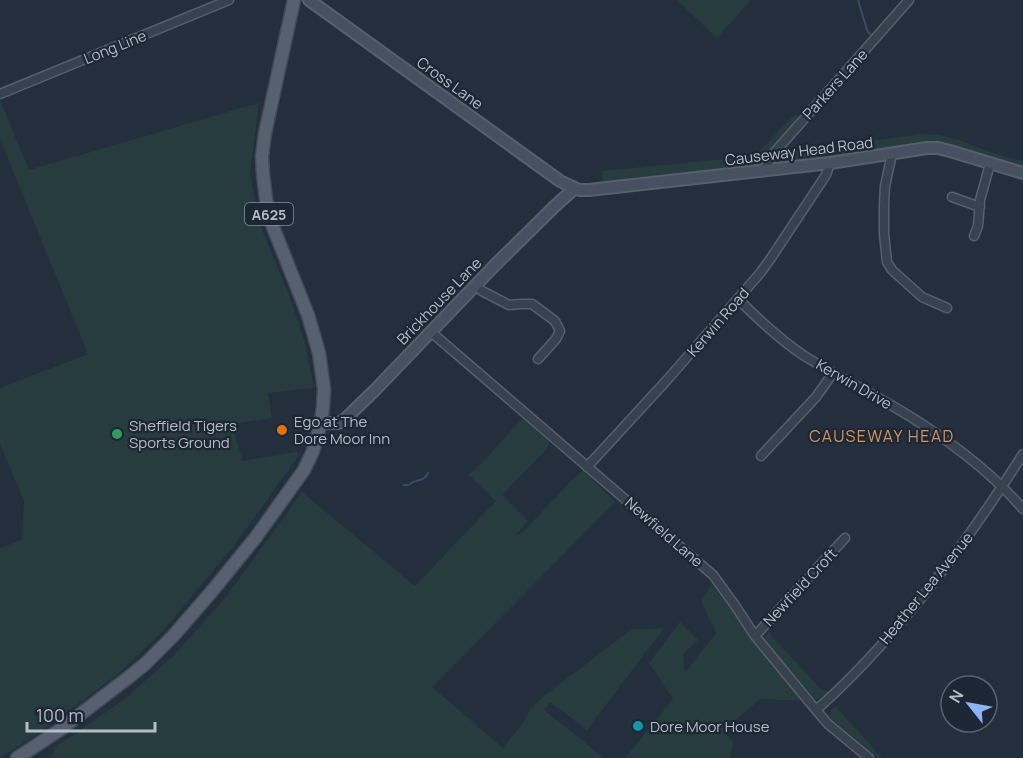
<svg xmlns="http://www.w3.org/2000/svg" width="1023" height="758" font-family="Manrope,sans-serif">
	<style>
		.green { fill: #263c3f }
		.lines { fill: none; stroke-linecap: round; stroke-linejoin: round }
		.stream { stroke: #394c67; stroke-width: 2 }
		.street-casing { stroke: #565f6c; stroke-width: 11 }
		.secondary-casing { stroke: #565f6c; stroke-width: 14 }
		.primary-casing { stroke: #414a57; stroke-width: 15 }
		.street { stroke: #38414e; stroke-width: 8 }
		.secondary { stroke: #465061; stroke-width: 10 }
		.primary { stroke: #56606e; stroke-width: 12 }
		.food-dot { fill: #e8710a; stroke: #1d2633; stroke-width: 2 }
		.leisure-dot { fill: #2e9e5b; stroke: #1d2633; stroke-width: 2 }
		.culture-dot { fill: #0f9aa8; stroke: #1d2633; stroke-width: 2 }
		.labels { text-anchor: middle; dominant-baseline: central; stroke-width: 4.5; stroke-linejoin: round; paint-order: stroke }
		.shield { fill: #1d2633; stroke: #878f9c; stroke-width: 1.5 }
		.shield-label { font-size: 14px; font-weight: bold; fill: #b4bcc9 }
		.street-label { font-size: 15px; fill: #b4bcc9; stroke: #1d2633 }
		.poi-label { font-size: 15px; fill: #b4bcc9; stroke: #1d2633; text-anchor: start }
		.neighbourhood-label { font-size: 16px; letter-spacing: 1.5px; fill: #d59563; stroke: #1d2633 }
	</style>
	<rect width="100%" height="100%" fill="#242f3e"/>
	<!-- green -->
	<path class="green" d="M677,0H751L717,38Z
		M0,100L29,170L259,103L250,174L261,227L288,292L299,324L306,348L314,388L268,393L272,418L231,424L243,461L295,452L300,454L236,543L163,631L117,675L37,734L0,758V549L22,539L24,501L0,444V388L88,354L0,139Z
		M795,114L800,118L755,166L747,169L603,183L602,171L755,156Z
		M922,134C949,134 966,143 991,152C1001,156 1012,158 1023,161V168L932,144L905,145L773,165L772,163L779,153Z
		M523,418L550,442L546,450L502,495L528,521L515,536L522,533L571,481L583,470L615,502L432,687L503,748L523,723L530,709L544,696L632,629L664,628L587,730L550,702L544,710L604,758H49L53,754L54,747L69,738L126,698L174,655L226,597L302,492L415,586L496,501L468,474L476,469Z
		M712,585L802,701L760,699L723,731L733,742L730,758H625L673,699L649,663L680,622L698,640L683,654L685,673L716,633L701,601Z
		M770,631L771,636L822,690L830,691L819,699H815L766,643L765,636Z
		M835,706L882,758H878L831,718C829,712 830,710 835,706Z"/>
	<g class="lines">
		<!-- stream -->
		<path class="stream" d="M858,0L867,30L870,34
			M410,484C417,478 423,483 428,473
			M404,485H408"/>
		<!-- street casing -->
		<g class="street-casing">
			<path id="street" d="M0,94L229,0
				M892,154L885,186L884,205V234L887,262L892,270L922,297L947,308
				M763,171L774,153L909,0
				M952,197L980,207
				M974,236L978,226L980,200L990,164
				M476,285L482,291L509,305L521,304H532L555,321L560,331L556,339L538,359
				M738,299C758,319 779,339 803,355C831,373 862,388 891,405C939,433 987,467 1023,509
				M431,332L713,575L734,604L755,636L816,710L828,724L869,758
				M761,456L816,397L833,373
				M587,467L667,380L761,272L771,258L826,175L830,163
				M755,636L845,538
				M816,710C846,684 873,655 899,625C945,571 985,514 1023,454"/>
		</g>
		<!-- secondary casing -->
		<g class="secondary-casing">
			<path id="secondary" d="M309,0L560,181L579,190H589L830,163L927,148H938L950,151L1023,173
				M321,423H338L344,420L374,391L495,265L555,206L575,188"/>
		</g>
		<!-- primary casing -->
		<g class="primary-casing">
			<path id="primary" d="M17,758L61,729L129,677L145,664L174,635L213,590L256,537L304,470L313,451L321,423L323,407L324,389L319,353L308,315L271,222L266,199L263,174L262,156L265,133L294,0"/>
		</g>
		<!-- street -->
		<use href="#street" class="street"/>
		<!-- secondary -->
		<use href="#secondary" class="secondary"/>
		<!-- primary -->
		<use href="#primary" class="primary"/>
	</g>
	<!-- markers -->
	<circle class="food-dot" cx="282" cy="430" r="6"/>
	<circle class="leisure-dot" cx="117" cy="434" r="6"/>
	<circle class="culture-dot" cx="638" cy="726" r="6"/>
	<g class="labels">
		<!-- shield labels -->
		<rect class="shield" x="245" y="203" width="48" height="22" rx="4.5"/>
		<g class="shield-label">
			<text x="269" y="214">A625</text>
		</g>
		<!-- street labels -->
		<g class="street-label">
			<text transform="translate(115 47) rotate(-22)">Long Line</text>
			<text transform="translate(450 83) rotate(36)">Cross Lane</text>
			<text transform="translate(835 84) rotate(-48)">Parkers Lane</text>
			<text transform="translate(799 151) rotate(-7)">Causeway Head Road</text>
			<text transform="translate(439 301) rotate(-46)">Brickhouse Lane</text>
			<text transform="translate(718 322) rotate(-49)">Kerwin Road</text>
			<text transform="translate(854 384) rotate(30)">Kerwin Drive</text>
			<text transform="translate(664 532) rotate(41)">Newfield Lane</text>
			<text transform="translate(800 587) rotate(-47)">Newfield Croft</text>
			<text transform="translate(926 588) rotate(-51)">Heather Lea Avenue</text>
		</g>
		<!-- poi labels -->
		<g class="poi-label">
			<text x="294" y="421">Ego at The<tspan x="294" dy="17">Dore Moor Inn</tspan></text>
			<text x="129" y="425">Sheffield Tigers<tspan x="129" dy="17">Sports Ground</tspan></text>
			<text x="650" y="726">Dore Moor House</text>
		</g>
		<!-- neighbourhood labels -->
		<g class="neighbourhood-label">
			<text x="882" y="436">CAUSEWAY HEAD</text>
		</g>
	</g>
	<!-- north arrow -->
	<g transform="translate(969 704) rotate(301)"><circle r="28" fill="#1d2633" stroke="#59626f" stroke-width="1.5"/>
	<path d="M0-4.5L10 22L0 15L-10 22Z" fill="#8ab4f8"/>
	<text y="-9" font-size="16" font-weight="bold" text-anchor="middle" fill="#b4bcc9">N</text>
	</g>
	<!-- scale -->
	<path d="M27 722v9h128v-9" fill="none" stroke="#b4bcc9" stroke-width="3"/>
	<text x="36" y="722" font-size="18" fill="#b4bcc9" stroke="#1d2633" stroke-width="4.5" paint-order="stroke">100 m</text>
</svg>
